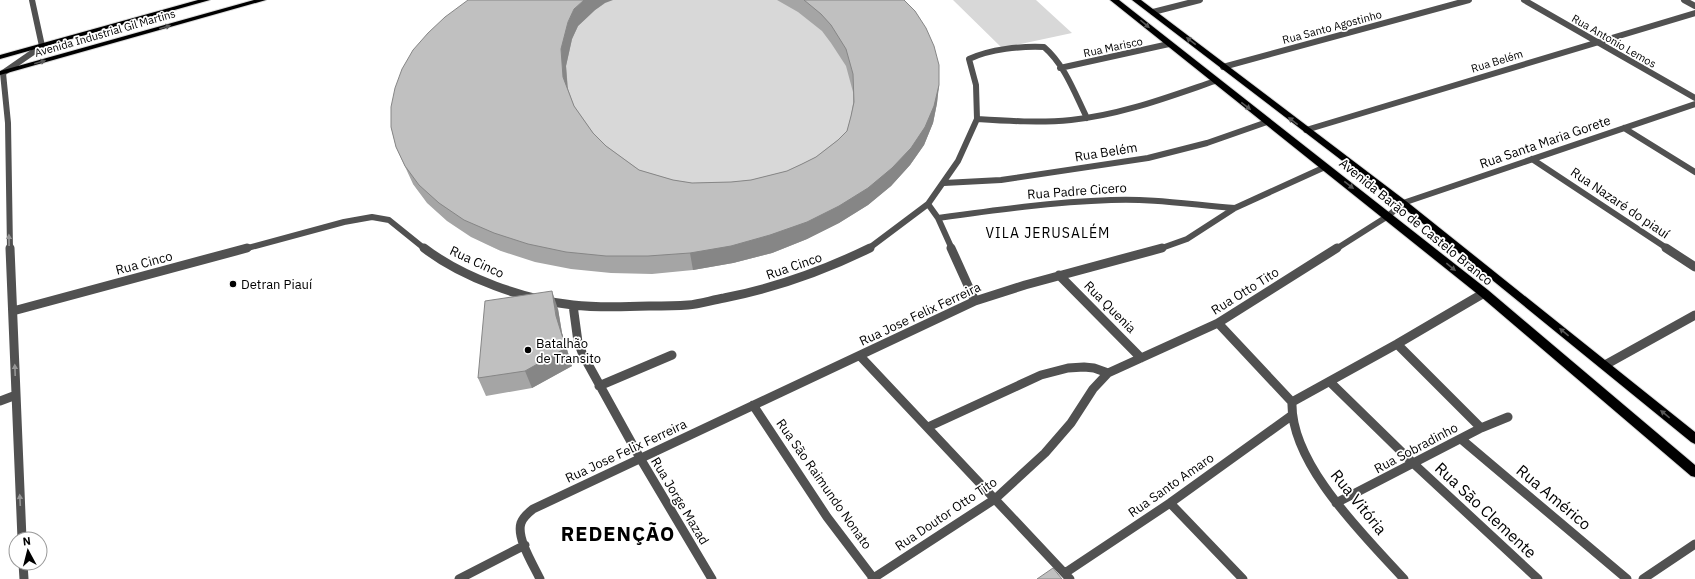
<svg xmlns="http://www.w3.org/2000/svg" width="1695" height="579" font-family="'IBM Plex Sans',sans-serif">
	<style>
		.green { fill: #d8d8d8 }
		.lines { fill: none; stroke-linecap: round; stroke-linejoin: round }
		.primary-casing { stroke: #dbdbdb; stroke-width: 2 }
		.street-far1 { stroke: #515151; stroke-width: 6 }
		.street { stroke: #515151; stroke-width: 9 }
		.primary { fill: #000; fill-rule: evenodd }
		.wall { fill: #a5a5a5 }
		.shaded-wall { fill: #868686 }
		.building { fill: #c0c0c0; stroke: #868686 }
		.oneway { fill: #595959 }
		.oneway2 { fill: #979797 }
		.poi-dot { fill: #000; stroke: #fff; stroke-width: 1.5 }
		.labels { text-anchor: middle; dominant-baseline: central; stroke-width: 3.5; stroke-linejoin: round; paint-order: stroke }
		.far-street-label { font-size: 11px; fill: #000; stroke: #fff }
		.street-label { font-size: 13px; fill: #000; stroke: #fff }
		.poi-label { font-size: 13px; fill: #000; stroke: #fff; text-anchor: start }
		.neighbourhood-label { font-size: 14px; letter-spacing: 1px; fill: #000; stroke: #fff }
		.near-street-label { font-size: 16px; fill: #000; stroke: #fff }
		.near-district-label { font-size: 20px; font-weight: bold; letter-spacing: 1px; fill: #000; stroke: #fff }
	</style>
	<rect width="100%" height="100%" fill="#fff"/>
	<!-- green -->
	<path class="green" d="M501,0H882L937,83V103L933,123L924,145L910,165L891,186L807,239L772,253L733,263L501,251C462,233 439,219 413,184Z
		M953,0H1036L1072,33L1002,48Z"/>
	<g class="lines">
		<!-- primary casing -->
		<g class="primary-casing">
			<path id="primary" d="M198,0H210L0,59V55Z
				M254,0H266L0,75V71Z
				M1110,0H1119L1488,290L1695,465V477L1691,476L1480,296Z
				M1132,0H1141L1406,201L1695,432V444L1691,442L1400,205Z"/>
		</g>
		<!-- street-far1 -->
		<path class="street-far1" d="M1524,0L1695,98
			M1684,0L1695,6
			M1153,12L1200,0
			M1223,67L1469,0
			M1060,68L1169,44
			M977,119C1008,121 1040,123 1071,120C1121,115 1168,97 1215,81
			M1624,128L1695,172
			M1306,130L1695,13
			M1532,159L1668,249
			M944,183L1001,180L1148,158L1207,143L1267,122
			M928,204L938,218C995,210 1053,202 1111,200C1152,198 1194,205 1235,208
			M938,218L952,249
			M10,249L8,123L3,73L42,46L32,0
			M244,249L344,222L372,217L389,220L425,249
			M868,249L928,204L958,161L977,119L976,85L969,59C990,49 1021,46 1044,47C1065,65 1075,94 1087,118
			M1159,249L1187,239L1235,208L1325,167
			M1336,249L1388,216L1403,203L1695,104"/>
		<!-- street -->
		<path class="street" d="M10,248L22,539
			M424,248C463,278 525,300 573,305C598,308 624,307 649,306C662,306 675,306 688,305C700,304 712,300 724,298C775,288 823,271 870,248
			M951,248L975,301
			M1666,248L1695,267
			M1059,275L1141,358
			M573,305L578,342L583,355L640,458L712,579
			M13,311L247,248
			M1218,323L1292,402
			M1397,344L1481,428
			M860,356L1070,579
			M1605,365L1695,315
			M1330,382L1414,464L1538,579
			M599,386L672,355
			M0,401L16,395
			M753,405L827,517L874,579
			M928,427L1041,375L1068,368L1084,367L1094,368L1108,373
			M1461,439L1627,579
			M1170,503L1243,579
			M1336,503L1481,428L1508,417
			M23,563L24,579
			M1065,573L1170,503L1291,416
			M459,579L525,545
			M540,579C534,566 516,538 521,523C523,517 528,513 533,509L975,301L1025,285L1162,248
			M872,579L995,499L1045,453L1071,423L1093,389L1108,373L1218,323L1337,248
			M1404,579C1364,535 1290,464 1292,402L1397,344L1484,293
			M1643,579L1695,544"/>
		<!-- primary -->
		<use href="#primary" class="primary"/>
	</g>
	<!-- wall -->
	<path class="wall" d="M777,0H904L939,85L937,103L933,123L924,145L910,165L891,186L868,205L839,223L807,239L772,253L733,263L693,270L652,274L611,273L571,269L535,262L501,251L471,237L447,221L427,203L413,184L396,147L391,127L605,3L595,10L578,26L572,39L566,66L568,89L574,106L593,133L606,146L639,170L673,180L692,183L731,182L751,180L787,171L802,164L816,157L838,140L847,131L851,116L853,104V92L846,66L831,43L822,31L798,12Z
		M558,309L562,333L572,366L532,388L486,396L478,378Z"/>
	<!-- shaded-wall -->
	<path class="shaded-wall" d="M584,0H613L605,3L595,10L578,26L572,39L566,66L568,95L563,77L561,49L568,22L574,9Z
		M939,85L937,103L933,123L924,145L910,165L891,186L868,205L839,223L807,239L772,253L733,263L693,270L690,253Z
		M552,291L558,309L562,333L572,366L532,388L525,371L556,316Z"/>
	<!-- building -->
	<path class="building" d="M468,0H584L574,9L568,22L561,49L563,77L574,106L593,133L606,146L639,170L673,180L692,183L731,182L751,180L787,171L802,164L816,157L838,140L847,131L851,116L854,102L853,74L846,49L831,25L821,14L804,0H904L915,11L926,28L934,46L939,65V85L934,106L925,127L911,148L892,168L868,188L839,206L807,222L770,235L731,246L690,253L648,256H606L566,252L528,244L494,233L464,220L439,203L419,185L405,166L396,147L391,127V107L395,88L402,69L413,50L428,33L445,17Z
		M552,291L556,316L566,348L525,371L478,378L485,301Z
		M1053,568L1062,579H1037Z"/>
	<!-- one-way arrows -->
	<defs><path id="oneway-solid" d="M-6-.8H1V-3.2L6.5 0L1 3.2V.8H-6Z"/></defs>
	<g class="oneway">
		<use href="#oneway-solid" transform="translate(1145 24) rotate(40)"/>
		<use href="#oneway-solid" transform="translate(165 27) rotate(-16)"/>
		<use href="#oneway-solid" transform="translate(1191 41) rotate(-142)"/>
		<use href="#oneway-solid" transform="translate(40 62) rotate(-16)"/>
		<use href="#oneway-solid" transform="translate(1246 106) rotate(38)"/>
		<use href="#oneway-solid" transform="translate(1293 121) rotate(-142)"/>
		<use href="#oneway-solid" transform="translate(1349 185) rotate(38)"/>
		<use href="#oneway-solid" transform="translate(1451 267) rotate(39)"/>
		<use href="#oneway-solid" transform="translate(1564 332) rotate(-141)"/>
		<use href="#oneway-solid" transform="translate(1665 414) rotate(-141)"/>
	</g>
	<g class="oneway2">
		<use href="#oneway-solid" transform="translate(9 240) rotate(-91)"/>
		<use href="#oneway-solid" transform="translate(15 370) rotate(-92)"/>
		<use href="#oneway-solid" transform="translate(20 500) rotate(-93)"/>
	</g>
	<!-- markers -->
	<g class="poi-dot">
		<circle cx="233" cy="284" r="4"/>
		<circle cx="528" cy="350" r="4"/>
	</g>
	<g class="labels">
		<!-- far-street labels -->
		<g class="far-street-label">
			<text transform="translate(1332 27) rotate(-15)">Rua Santo Agostinho</text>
			<text transform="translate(105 33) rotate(-16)">Avenida Industrial Gil Martins</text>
			<text transform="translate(1614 41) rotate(30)">Rua Antonio Lemos</text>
			<text transform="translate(1113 47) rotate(-12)">Rua Marisco</text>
			<text transform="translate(1497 61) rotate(-17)">Rua Belém</text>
		</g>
		<!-- street labels -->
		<g class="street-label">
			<text transform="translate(1545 142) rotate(-19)">Rua Santa Maria Gorete</text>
			<text transform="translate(1106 152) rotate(-9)">Rua Belém</text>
			<text transform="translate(1077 191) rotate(-4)">Rua Padre Cicero</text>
			<text transform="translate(1620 203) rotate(34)">Rua Nazaré do piauí</text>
			<text transform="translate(1416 222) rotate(39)">Avenida Barão de Castelo Branco</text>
			<text transform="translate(477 262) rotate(25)">Rua Cinco</text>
			<text transform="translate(144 263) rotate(-15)">Rua Cinco</text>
			<text transform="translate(794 266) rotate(-19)">Rua Cinco</text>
			<text transform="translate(1245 291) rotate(-32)">Rua Otto Tito</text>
			<text transform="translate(1110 307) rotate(45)">Rua Quenia</text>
			<text transform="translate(920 314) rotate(-25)">Rua Jose Felix Ferreira</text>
			<text transform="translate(1416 448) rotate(-28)">Rua Sobradinho</text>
			<text transform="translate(626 451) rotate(-25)">Rua Jose Felix Ferreira</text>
			<text transform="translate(824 484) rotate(55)">Rua São Raimundo Nonato</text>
			<text transform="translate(1171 485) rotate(-35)">Rua Santo Amaro</text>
			<text transform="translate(680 501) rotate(59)">Rua Jorge Mazad</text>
			<text transform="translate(946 514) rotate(-34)">Rua Doutor Otto Tito</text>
		</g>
		<!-- poi labels -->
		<g class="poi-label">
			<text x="241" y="284">Detran Piauí</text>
			<text x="536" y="343">Batalhão<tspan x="536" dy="15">de Transito</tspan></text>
		</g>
		<!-- neighbourhood labels -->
		<g class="neighbourhood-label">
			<text x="1048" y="233">VILA JERUSALÉM</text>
		</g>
		<!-- near-street labels -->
		<g class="near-street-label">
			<text transform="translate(1554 497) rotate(40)">Rua Américo</text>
			<text transform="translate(1359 502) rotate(51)">Rua Vitória</text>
			<text transform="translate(1486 510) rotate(43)">Rua São Clemente</text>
		</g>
		<!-- near-district labels -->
		<g class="near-district-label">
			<text x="618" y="533">REDENÇÃO</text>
		</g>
	</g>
	<!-- north arrow -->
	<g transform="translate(28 551) rotate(353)"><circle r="19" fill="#ffffff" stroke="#999999"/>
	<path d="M0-3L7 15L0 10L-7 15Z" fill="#000000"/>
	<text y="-6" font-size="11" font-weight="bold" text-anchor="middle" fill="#000000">N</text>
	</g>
</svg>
